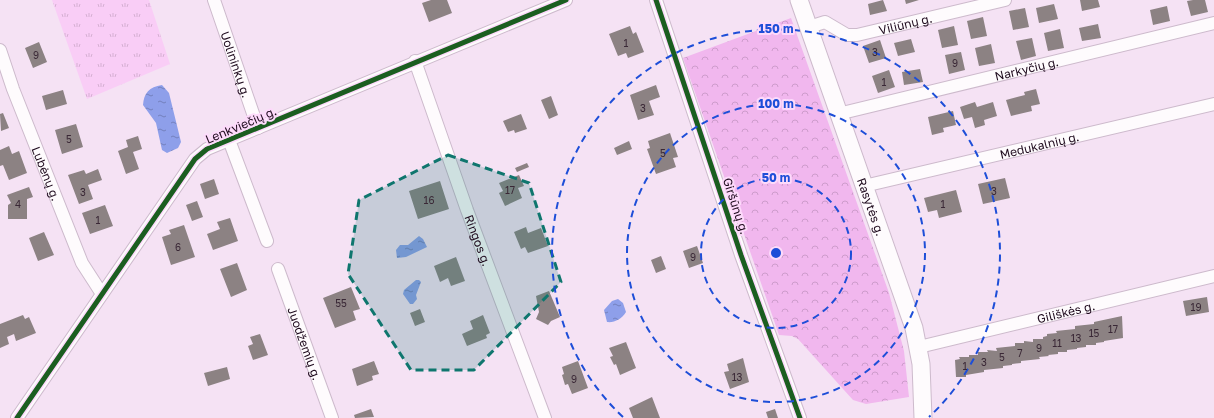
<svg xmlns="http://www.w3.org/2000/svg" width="1214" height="418" font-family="'Golos Text',sans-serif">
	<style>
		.grass { fill: url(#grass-tufts) }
		.forest { fill: url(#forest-crowns) }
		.water { fill: url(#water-ripples) }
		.building { fill: #8c8283 }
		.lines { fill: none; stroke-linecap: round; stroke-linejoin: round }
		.street-casing { stroke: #cdbacc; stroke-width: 14 }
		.secondary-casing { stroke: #cdbacc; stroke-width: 19 }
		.street { stroke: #fefbfd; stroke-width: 12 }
		.secondary { stroke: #fefbfd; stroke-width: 17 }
		.cycleway-casing { stroke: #fddafb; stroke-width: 8 }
		.cycleway { stroke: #1b5e20; stroke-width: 5 }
		.marked { fill: #0f766e; fill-opacity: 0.2; stroke: #0f766e; stroke-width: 3; stroke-dasharray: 8 5; stroke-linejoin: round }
		.ring { fill: none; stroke: #1d4ed8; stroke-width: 2; stroke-dasharray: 7 5 }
		.labels { text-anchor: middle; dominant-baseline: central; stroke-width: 4; stroke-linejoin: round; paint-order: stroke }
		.number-label { font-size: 10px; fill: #3a2836 }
		.street-label { font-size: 12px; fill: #1e0a1d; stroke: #fddafb }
		.centre { fill: #1d4ed8; stroke: #fddafb; stroke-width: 2 }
		.ring-label { font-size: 12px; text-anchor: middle; font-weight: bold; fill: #1d4ed8; stroke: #fddafb; stroke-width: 4; stroke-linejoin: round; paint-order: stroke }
	</style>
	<defs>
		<pattern id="grass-tufts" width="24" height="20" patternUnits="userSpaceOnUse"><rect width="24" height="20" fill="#f9cdf6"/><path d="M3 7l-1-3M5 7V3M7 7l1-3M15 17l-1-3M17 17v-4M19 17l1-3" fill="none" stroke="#d5afd2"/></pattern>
		<pattern id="forest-crowns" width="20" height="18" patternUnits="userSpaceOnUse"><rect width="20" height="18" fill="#f1b7ee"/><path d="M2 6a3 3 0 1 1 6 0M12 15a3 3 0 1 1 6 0" fill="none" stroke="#ce9ccc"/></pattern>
		<pattern id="water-ripples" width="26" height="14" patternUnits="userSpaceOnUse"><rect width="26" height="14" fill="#8e9fea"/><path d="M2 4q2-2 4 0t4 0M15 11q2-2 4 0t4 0" fill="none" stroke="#7380bd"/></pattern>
	</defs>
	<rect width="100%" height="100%" fill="#f5e2f4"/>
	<!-- grass -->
	<path class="grass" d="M52,0H149L170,64L87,99Z"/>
	<!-- forest -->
	<path class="forest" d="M791,18L889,293L904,351L909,397L866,404L853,400L798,339L792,336L779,335L683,58Z"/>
	<!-- water -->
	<path class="water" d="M162,85L169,93L181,142L178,148L167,153L162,150L156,123L143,105C144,93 149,87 162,85Z
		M419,236L423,239L427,247L406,257L397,258L396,250L400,245H408Z
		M416,280H419L421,282L416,295L417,299L413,304H410L403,294L404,290Z
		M618,299L623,303L626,312C622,319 614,323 607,322L604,310L612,301Z"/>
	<!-- building -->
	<path class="building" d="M431,0H447L452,13L429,22L422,3Z
		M883,0L887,11L870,15L868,4Z
		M905,0H919L906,4Z
		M1080,0H1098L1100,7L1082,11Z
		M1193,0H1205L1208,12L1191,16L1187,1Z
		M1054,4L1058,19L1039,23L1036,8Z
		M1167,6L1170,21L1153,25L1150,10Z
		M1025,8L1029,27L1013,30L1009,11Z
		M983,17L987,36L971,39L967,21Z
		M1098,24L1101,38L1082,41L1079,28Z
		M630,26L633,34L636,32L644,52L628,58L626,53L618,56L609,34Z
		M954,26L958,45L942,48L938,30Z
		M1060,29L1064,48L1048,51L1044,33Z
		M1032,38L1036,56L1021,60L1016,41Z
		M911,39L915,52L898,56L894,43Z
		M880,40L886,58L869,63L863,46Z
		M39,42L47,62L33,68L25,48Z
		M991,44L995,63L979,66L975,48Z
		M961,52L965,70L949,74L945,55Z
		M920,69L923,82L904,85L902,72Z
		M889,70L895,87L878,93L872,76Z
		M656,85L660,97L649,101L654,115L638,120L630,95Z
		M1036,89L1040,104L1031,106L1032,111L1011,116L1006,100L1025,95L1024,92Z
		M63,90L67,104L46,110L42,96Z
		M551,96L558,115L549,119L541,100Z
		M975,102L977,107L993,102L997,116L984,120L985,125L975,128L972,117L964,119L960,107Z
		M953,111L956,125L943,128L944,132L932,135L928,117Z
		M3,113L9,128L1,131L0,114Z
		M521,114L527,129L515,133L514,130L508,132L503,121Z
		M76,124L83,147L62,154L55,130Z
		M670,133L678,157L673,158L676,167L656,174L647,149L650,148L648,141Z
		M138,136L142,149L133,152L139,169L126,174L118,151L128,147L126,140Z
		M629,141L632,149L617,155L614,148Z
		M9,146L12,154L19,151L27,173L9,180L3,165L0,166V150Z
		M527,163L529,167L517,172L515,168Z
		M98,169L102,180L88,185L93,199L79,204L68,175L84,170L86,174Z
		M519,175L524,186L518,188L522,198L505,206L499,193L503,191L499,183Z
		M1005,178L1010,198L983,204L978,184Z
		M214,179L219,194L205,199L200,184Z
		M440,181L449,209L418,219L409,191Z
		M29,187L33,197L27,199V219H8V205L11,203L7,195Z
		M956,190L962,212L939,218L937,210L928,212L924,198Z
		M197,201L203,217L192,221L186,205Z
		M105,205L113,226L90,234L82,213Z
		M230,218L238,241L213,250L207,234L220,229L217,222Z
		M184,225L195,257L171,265L162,237L171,234L169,230Z
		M526,227L528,233L541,228L548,246L528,253L525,247L521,249L514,232Z
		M44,232L54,255L38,261L29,238Z
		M697,246L703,263L689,268L683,251Z
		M661,256L666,269L656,273L651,260Z
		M456,257L465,281L451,286L448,278L440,282L434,266Z
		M237,263L247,290L231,297L220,269Z
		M351,287L360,309L353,311L356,320L335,328L323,298Z
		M549,291L560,317L551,321L548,325L536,319L539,312L536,296Z
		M1207,297L1209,312L1186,316L1183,301Z
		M420,309L425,322L415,326L410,313Z
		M23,315L25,319L29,317L36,333L16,341L14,334L7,337L9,344L0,348V324Z
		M483,315L490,333L486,335L487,338L467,346L462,334L473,329L470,321Z
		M1122,316L1123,338L1104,341V342L1096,343V345H1086V347L1077,348V349L1067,350V352H1058V354L1048,355L1049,356L1039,357L1040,359L1021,361V363L1012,364V365L1003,366V368L984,370V372L966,375V377H956L955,360L960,359L959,357H969V355H978V352H988L987,350L997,351L996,348L1015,346V343H1024V341L1033,342V339H1043V337L1047,336V334L1057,333L1056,331L1075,329V326L1094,324V322Z
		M260,334L268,355L253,360L248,346L253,344L250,337Z
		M626,342L636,368L620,375L616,364L614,365L610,357L613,356L609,348Z
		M743,358L749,382L730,389L724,372L729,371L727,364Z
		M374,361L379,374L372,376L373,380L357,386L352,369Z
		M578,361L588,388L572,394L568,384L565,385L562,375L564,374L562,367Z
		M227,367L230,379L208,386L204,373Z
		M652,397L660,418H633L629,408Z
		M371,409L374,417L355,418L354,415Z
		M775,409L778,418H768L766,412Z"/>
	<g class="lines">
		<!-- street casing -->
		<g class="street-casing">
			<g id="street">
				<path id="s1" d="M214,0L258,128"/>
				<path d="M656,0L741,255L800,418"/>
				<path id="s2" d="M809,27L825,22L847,35H857L1005,0"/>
				<path id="s3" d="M0,50L13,89L82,263L102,294"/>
				<path id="s4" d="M415,61L467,210L545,418"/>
				<path id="s5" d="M838,114L1214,23"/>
				<path d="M229,140L267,241"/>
				<path id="s6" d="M864,186L1214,104"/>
				<path id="s7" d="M278,269L332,418"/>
				<path id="s8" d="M919,347L1214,276"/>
				<path d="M17,418L195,159L207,149L566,0"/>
			</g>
		</g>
		<!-- secondary casing -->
		<g class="secondary-casing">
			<g id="secondary">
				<path id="s9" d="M799,0L914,328L921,364L923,418"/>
			</g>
		</g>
		<!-- street -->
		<use href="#street" class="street"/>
		<!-- secondary -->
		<use href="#secondary" class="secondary"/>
		<!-- cycleway casing -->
		<g class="cycleway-casing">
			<path id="cycleway" d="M656,0L741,255L800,418
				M17,418L195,159L207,149L566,0"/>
		</g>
		<!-- cycleway -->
		<use href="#cycleway" class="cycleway"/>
	</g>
	<!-- marked area -->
	<path class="marked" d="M448,155L529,183L561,282L474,370H411L348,274L359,200Z"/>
	<!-- distance rings -->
	<g class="ring">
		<circle cx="776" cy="253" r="75"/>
		<circle cx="776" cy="253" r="149"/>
		<path d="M623 417A224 224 0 1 1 929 417"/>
	</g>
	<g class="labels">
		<!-- number labels -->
		<g class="number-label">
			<text x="626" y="43">1</text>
			<text x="875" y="52">3</text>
			<text x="36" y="55">9</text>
			<text x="955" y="63">9</text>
			<text x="884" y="82">1</text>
			<text x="643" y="108">3</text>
			<text x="69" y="139">5</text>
			<text x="663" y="153">5</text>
			<text x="510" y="190">17</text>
			<text x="994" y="191">3</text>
			<text x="83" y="192">3</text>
			<text x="429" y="200">16</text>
			<text x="18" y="204">4</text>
			<text x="943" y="204">1</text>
			<text x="98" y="220">1</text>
			<text x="178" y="247">6</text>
			<text x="693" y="257">9</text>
			<text x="341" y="303">55</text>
			<text x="1196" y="307">19</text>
			<text x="1113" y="329">17</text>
			<text x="1094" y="333">15</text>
			<text x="1076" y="338">13</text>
			<text x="1057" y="343">11</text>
			<text x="1039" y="348">9</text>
			<text x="1020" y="353">7</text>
			<text x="1002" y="357">5</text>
			<text x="984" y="362">3</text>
			<text x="965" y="366">1</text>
			<text x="737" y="377">13</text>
			<text x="574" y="379">9</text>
		</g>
		<!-- street labels -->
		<g class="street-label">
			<text stroke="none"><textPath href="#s2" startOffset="102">Viliūnų g.</textPath></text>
			<text stroke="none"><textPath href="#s1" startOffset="68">Uolininkų g.</textPath></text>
			<text stroke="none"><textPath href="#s5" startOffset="194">Narkyčių g.</textPath></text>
			<text transform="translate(241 125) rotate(-23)">Lenkviečių g.</text>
			<text stroke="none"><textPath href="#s6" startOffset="180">Medukalnių g.</textPath></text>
			<text stroke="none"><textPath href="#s3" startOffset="132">Lubėnų g.</textPath></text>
			<text transform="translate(736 206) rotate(72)">Giršūnų g.</text>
			<text stroke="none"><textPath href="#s9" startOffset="219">Rasytės g.</textPath></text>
			<text stroke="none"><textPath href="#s4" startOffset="190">Ringos g.</textPath></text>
			<text stroke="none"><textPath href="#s8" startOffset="151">Giliškės g.</textPath></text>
			<text stroke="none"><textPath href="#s7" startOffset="79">Juodžemių g.</textPath></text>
		</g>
	</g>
	<circle cx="776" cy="253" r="6" class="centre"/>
	<g class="ring-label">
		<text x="776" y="33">150 m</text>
		<text x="776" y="108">100 m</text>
		<text x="776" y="182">50 m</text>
	</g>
</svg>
